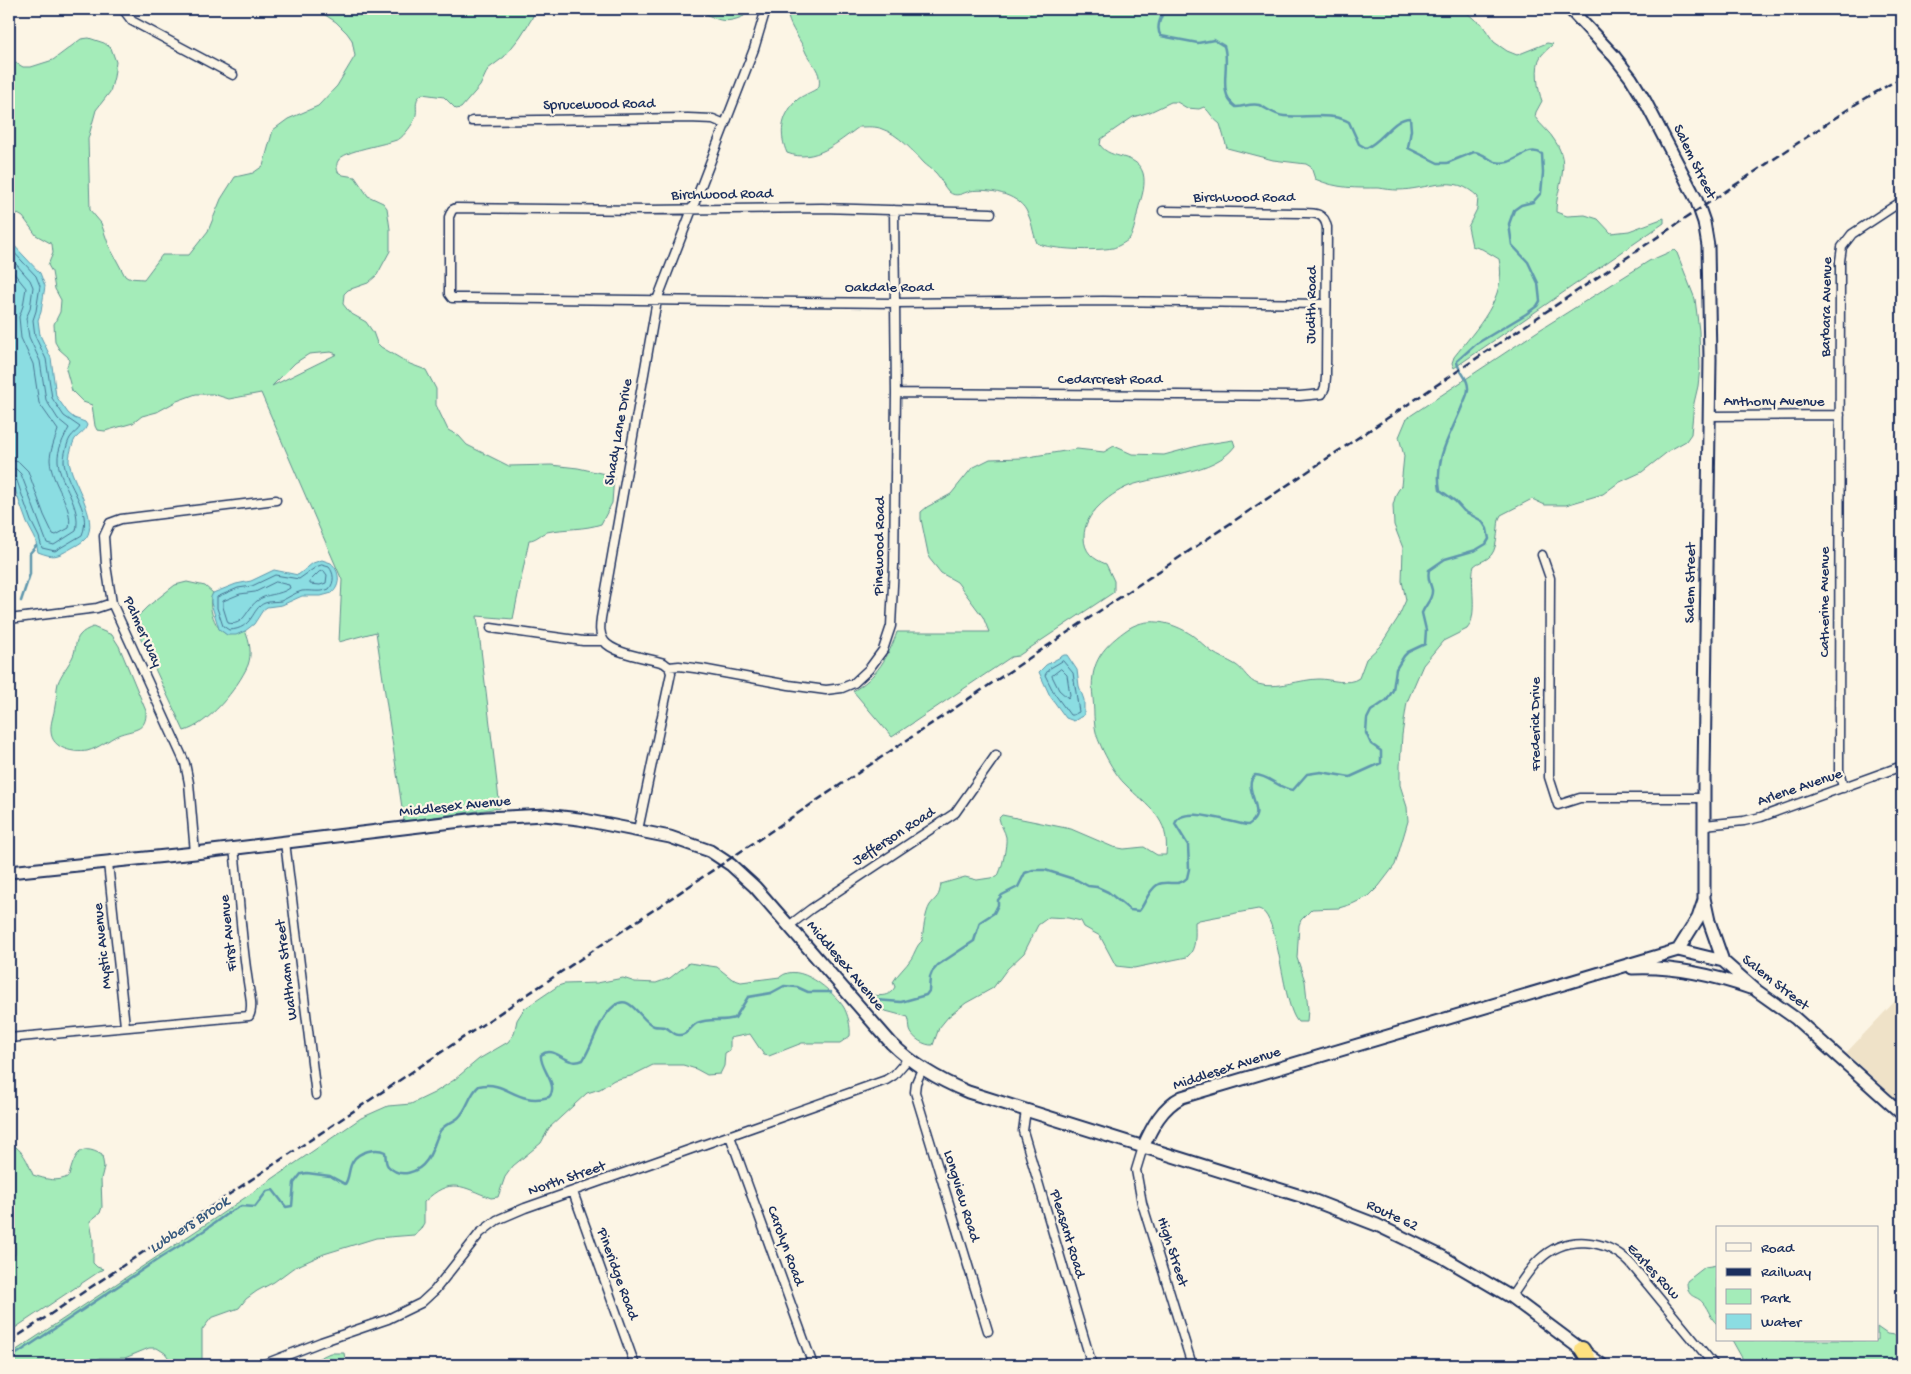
<svg xmlns="http://www.w3.org/2000/svg" width="1911" height="1374" font-family="'Gochi Hand',sans-serif">
	<style>
		.built { fill: #efe2c8 }
		.green { fill: #a4ecb9; stroke: #608e8c; fill-rule: evenodd }
		.water { fill: #8bdde2; stroke: #5e97ad }
		.lines { fill: none; stroke-linecap: round; stroke-linejoin: round }
		.shore { stroke: #487593; stroke-width: 1 }
		.stream { stroke: #5e97ad; stroke-width: 2.5 }
		.street-casing { stroke: #1b2f5e; stroke-width: 11 }
		.secondary-casing { stroke: #1b2f5e; stroke-width: 15 }
		.highway-casing { stroke: #1b2f5e; stroke-width: 18 }
		.street { stroke: #fcf5e5; stroke-width: 8 }
		.secondary { stroke: #fcf5e5; stroke-width: 11 }
		.highway { stroke: #fde080; stroke-width: 14 }
		.rail { stroke: #1b2f5e; stroke-width: 2.5; stroke-dasharray: 8 4; stroke-linecap: butt }
		.labels { text-anchor: middle; dominant-baseline: central; stroke-width: 4.5; stroke-linejoin: round; paint-order: stroke }
		.street-label { font-size: 15px; fill: #1b2f5e; stroke: #fcf5e5 }
		.water-label { font-size: 16px; font-style: italic; fill: #375a7f; stroke: #fcf5e5 }
	</style>
	<rect width="100%" height="100%" fill="#fcf5e5"/>
	<filter id="ink" filterUnits="userSpaceOnUse"><feTurbulence type="fractalNoise" baseFrequency=".02" numOctaves="2"/><feDisplacementMap in="SourceGraphic" scale="10" xChannelSelector="R" yChannelSelector="G"/><feConvolveMatrix kernelMatrix="1 2 1 2 8 2 1 2 1" color-interpolation-filters="sRGB"/></filter>
	<g filter="url(#ink)">
		<!-- built -->
		<path class="built" d="M1899,997L1902,1001V1104L1846,1053Z"/>
		<!-- green -->
		<path class="green" d="M316,9H536L531,20L520,37L504,57L488,69L480,86L461,108L456,109L444,97L422,94C412,101 419,109 415,118C414,123 403,137 399,139C386,145 343,150 338,161C336,164 337,169 338,172L343,175L355,177L368,196L383,203L387,208L390,229V251L377,275L368,283L348,290L344,294L343,304L350,313L366,322L373,332L377,343L381,347L410,364L426,370L436,389V405L448,430L459,436L467,445L509,466L551,465L578,468L614,476L612,503L601,524C584,530 565,528 547,532C540,534 536,540 529,540L513,619L477,616L500,808L404,821L376,632L339,642L342,580L261,393L229,399L213,394H196L177,401L157,412L142,416L133,423L105,431L97,430L95,426L92,405L83,402L72,391L66,369L69,361L68,357L59,349L55,342L54,324L60,312L61,300L55,289L52,272L48,265L53,253L52,244L36,235L23,217L9,209V59L23,67H31L53,60L81,39L89,38L104,43L111,48L116,62L114,77L110,92L96,110L88,139L90,210L101,223L109,246L125,276L128,278L144,279L162,255H189L208,231L221,199L235,177L253,173L263,166L273,130L288,119L318,106L337,86L355,56L352,40L347,33L336,22ZM331,352L337,354L272,386L295,363L309,354Z
			M698,9H747L744,16C724,25 716,20 698,9Z
			M787,9H1463L1475,20L1481,23L1494,42L1507,51L1517,55L1547,43L1553,44C1549,48 1544,52 1541,56C1534,65 1538,91 1542,101L1536,112L1535,117C1541,126 1550,132 1555,141C1572,166 1556,186 1556,212L1567,216L1585,215L1598,219L1611,233L1629,231L1664,218V223L1454,368L1452,363L1454,357C1476,329 1508,297 1499,259L1482,249L1472,246L1468,227L1477,209L1478,197C1454,172 1427,190 1398,190C1392,190 1385,189 1379,188C1355,188 1338,189 1315,179L1311,167L1306,164L1273,160L1227,148L1220,124C1211,117 1211,113 1204,107L1199,109L1187,108L1177,102H1171L1150,112L1133,117L1101,139L1100,145C1111,161 1136,152 1143,173C1146,184 1142,196 1139,206C1137,214 1134,234 1129,239C1126,242 1117,247 1113,248C1097,251 1050,250 1037,243C1032,231 1033,223 1026,210C1017,194 988,188 970,191C963,193 956,198 949,192C943,186 941,178 936,173C932,169 927,166 924,163C913,151 898,134 882,129C876,126 867,127 859,127C838,142 815,164 787,153C779,135 781,117 795,102C801,95 812,93 819,87C821,73 816,69 809,58C805,53 804,46 800,41C794,30 787,21 787,9Z
			M1674,250L1677,253L1695,299L1699,331L1700,368L1698,386L1694,403L1691,434L1686,441L1670,450L1642,472L1618,483L1603,494L1566,505H1545L1532,499L1501,515L1499,519C1497,530 1498,552 1488,558C1483,562 1478,562 1474,566C1469,584 1479,615 1467,629L1443,641L1423,665L1407,702L1402,735L1400,766V785L1407,807L1408,821L1395,865L1379,886L1369,896L1352,904L1339,908L1312,909L1301,920L1299,925L1297,958L1305,981L1308,1009L1307,1022H1298C1281,1004 1280,912 1258,909L1199,920L1195,922C1195,934 1197,949 1187,957L1134,968L1116,966L1100,936L1084,927L1081,921L1068,918L1049,917L1038,925L1024,953L1007,969L993,988L966,1003L948,1017L939,1028L933,1045C925,1046 912,1038 910,1030C909,1025 910,1022 908,1017L882,1010L867,994C878,996 889,998 895,987L893,982C898,973 906,967 911,959C915,953 916,946 922,941C923,932 925,913 930,905C937,896 939,898 941,884L965,877L977,880L997,877C1002,871 1007,845 1006,837C1005,831 1000,825 999,818L1002,815L1071,829L1113,847L1124,849L1144,847L1157,855H1166C1170,817 1148,808 1125,784C1117,777 1105,756 1101,746C1092,727 1095,717 1093,698C1089,666 1100,649 1125,631C1146,615 1172,622 1192,635C1199,640 1205,647 1212,652C1219,657 1228,660 1236,665C1244,670 1248,681 1258,684C1275,690 1301,679 1319,679C1331,679 1348,686 1359,678L1366,659L1380,646L1398,618L1406,600L1402,581L1403,548L1394,525L1393,505L1396,494L1401,486L1404,456L1399,437L1407,418L1541,329L1649,261Z
			M1233,440L1235,446C1215,474 1159,475 1129,486C1117,491 1107,498 1098,507C1090,515 1084,525 1084,537C1084,552 1093,559 1106,564L1114,581V592L1018,656L1011,657L892,737L853,691C876,678 889,656 897,632H989L983,617L957,582L941,573L929,558L921,519V512L927,507L951,494L972,468L990,459L1022,458L1077,449L1104,452L1114,446L1132,454L1164,455L1201,445Z
			M187,582L205,586L213,593C206,605 215,632 229,635L245,631C250,642 252,654 248,665C238,688 208,725 184,731L135,626L136,618L147,607L175,585Z
			M93,627L112,635L119,646L146,711C147,732 133,729 118,735C108,740 99,748 87,751C74,753 52,749 51,732C50,723 54,715 55,706C57,699 56,690 58,683C61,674 69,665 73,656C76,650 75,640 80,635C83,631 88,629 93,627Z
			M689,963L717,967L732,979L741,982L780,977C799,961 832,991 843,1006C848,1014 851,1027 850,1036L840,1043H802L769,1056L764,1055L750,1034L730,1038V1050L725,1053L724,1066L720,1074L707,1075L696,1069L683,1065H653L631,1076L614,1080L600,1089L587,1093L549,1128L541,1143L513,1166L505,1177L498,1197L491,1198C462,1187 451,1176 424,1202V1223L420,1230L414,1235L376,1238L324,1254L293,1268L274,1282L257,1291L246,1299L239,1308L211,1318L202,1330V1360L201,1365H178L171,1361L165,1353L157,1348H149L125,1358H99L92,1365H9V1355L211,1221L361,1118L388,1106L411,1104L434,1093L454,1080L479,1059L508,1042L514,1034L517,1020L524,1009L558,986L564,984L597,983L623,978L635,982L656,983L670,978Z
			M9,1143C23,1149 28,1162 33,1175C46,1179 57,1183 69,1176C74,1157 79,1141 102,1155L104,1167L101,1179L102,1207L100,1213L90,1221L93,1239V1263L97,1267L103,1269L9,1332V1262L15,1254V1247L9,1234Z
			M1717,1265V1324C1710,1318 1709,1310 1703,1303C1696,1294 1687,1300 1687,1281L1705,1267Z
			M1877,1327L1887,1334L1902,1336V1365H1746L1732,1340H1877Z
			M330,1353H344L346,1365H304Z"/>
		<!-- water -->
		<path class="water" d="M9,240L40,273L45,286L41,312L38,320L40,335L51,358L56,396L68,413L74,418L85,422L87,425C85,432 79,434 75,439C72,444 69,456 69,461C71,481 100,519 86,538C82,543 75,546 70,549C56,557 54,558 38,552L35,538L27,523L9,473Z
			M322,560L331,563C340,571 341,585 332,593L321,596H302L282,605L267,607L263,610L254,624L245,631L236,635H227L219,629L211,603V597L213,593L236,584L251,581L274,570L298,575L313,563Z
			M1064,655H1067L1077,670L1079,686L1084,700V715L1074,721L1066,718L1050,696L1039,672L1046,665Z"/>
		<g class="lines">
			<!-- shore -->
			<path class="shore" d="M9,247L36,276L40,286L36,311L33,320L35,336L46,359L52,398L64,416L80,427C78,431 73,433 70,438C67,443 64,455 64,461C65,486 93,509 82,535L55,551L42,548L39,537L31,521L16,478L13,475L9,474
				M9,256L30,280L33,287L30,309L26,318L29,337L40,361L46,400L58,419L69,428C64,437 57,450 58,461C60,486 82,505 76,531L54,545L47,543L21,474L16,469L9,468
				M9,267L26,288L23,306L19,317L21,338L33,364L39,403L58,430C55,439 50,451 50,460C51,484 74,506 69,528L56,535L53,534L44,515L28,471L19,462L9,460
				M322,565L329,567C334,573 335,582 329,589C320,593 312,590 302,591C294,593 288,598 281,601C276,602 270,601 265,603C251,608 254,629 229,630L223,626L217,608V597L238,588L252,586L275,575L299,579L316,567Z
				M324,571L327,575L326,583L320,585L310,584V581L319,572Z
				M276,582L289,585L290,588C279,596 266,593 257,601C247,608 244,627 228,623L223,607V601L240,594L255,592Z
				M1063,661L1073,673L1079,712L1073,715H1070L1054,693L1045,675L1049,669Z
				M1061,669L1067,675L1070,695L1068,698L1059,690L1052,676Z"/>
			<!-- stream -->
			<path class="stream" d="M21,601L30,574V553L36,546
				M9,660V672
				M872,1002L876,1000L901,1002L926,995L929,991L930,977L932,972L938,965L974,941L980,922L994,913L998,905V900L1002,895L1018,887L1025,873L1033,870H1045L1077,880L1088,886L1097,887L1108,892L1130,910L1139,911C1145,904 1148,891 1157,885C1167,879 1178,888 1187,878L1189,869L1188,845L1175,824C1181,803 1233,824 1248,825C1270,812 1240,789 1255,775C1269,775 1279,789 1293,790L1307,774L1321,772L1350,777L1381,763V751L1371,744L1366,733L1367,719L1371,711L1387,700L1393,690L1396,669L1404,656L1408,652L1425,644L1426,630L1422,613C1425,605 1433,599 1432,590C1430,581 1427,580 1429,570L1445,559L1476,550L1486,544L1489,539L1487,529L1482,521L1464,511L1455,501L1440,490C1434,456 1452,433 1463,404C1465,399 1468,394 1468,389C1469,377 1457,371 1457,361L1476,344L1526,314L1537,306L1540,301L1538,283L1528,262L1512,245L1509,224L1514,210L1521,205L1533,202L1541,193L1543,173L1542,154C1529,146 1520,159 1508,162C1489,166 1488,153 1474,152L1447,163H1438L1408,148L1411,130L1410,118C1393,118 1382,142 1366,148L1359,144L1349,122C1334,112 1303,118 1284,116C1274,115 1268,109 1259,105C1251,103 1243,107 1236,107C1216,93 1231,66 1224,46L1214,40L1198,43L1161,36C1155,28 1161,17 1165,9
				M9,1359L160,1258L205,1230L228,1213L241,1206L255,1207L267,1191L273,1190L286,1207L292,1206L294,1183L301,1174L307,1173L330,1176L345,1184C350,1177 348,1168 353,1161C358,1152 376,1147 385,1152C386,1156 385,1163 388,1166C400,1179 418,1173 427,1160C433,1151 435,1140 440,1131C444,1124 452,1123 458,1118C468,1109 469,1094 479,1086C508,1080 515,1106 549,1097C560,1085 539,1068 541,1055C555,1044 566,1068 583,1060C593,1045 599,1018 614,1006C631,992 640,1021 654,1026C657,1027 661,1026 665,1027C670,1029 672,1034 678,1035C687,1036 690,1027 697,1023C710,1018 722,1022 735,1018L748,997L771,993L784,986L797,987L808,992H831"/>
			<!-- street casing -->
			<g class="street-casing">
				<path id="street" d="M123,9L132,21L233,75
					M472,121L688,118L713,119L725,124
					M991,213L822,208L646,210L456,208L452,210L449,217V294L452,298H465L896,303L1103,301L1326,304
					M896,393L1300,396L1322,394L1325,387L1326,377L1327,227C1324,212 1314,213 1301,213L1163,211
					M1709,416L1840,415
					M1542,555L1550,578L1549,777L1558,805L1580,798H1704
					M9,619L97,608L112,603
					M491,628L583,641H604
					M669,667L679,666L702,669L789,685L826,690L842,688L854,683L869,669L883,650L891,626L894,565L896,393L894,210
					M1843,788L1839,770L1840,261L1842,247L1852,234L1902,201
					M1704,825L1744,821L1761,817L1902,766
					M638,830L671,673L669,667L664,663C649,658 613,654 604,641C599,634 600,626 601,618L657,300L754,49L766,9
					M285,842L316,1095
					M195,853L189,783L185,763L112,603L106,565L104,536L110,523L121,519L276,500
					M108,863L125,1026
					M790,925L811,909L955,813L996,755
					M9,1038L249,1016C254,1007 249,991 248,982C241,938 239,893 234,848
					M922,1069L916,1083L915,1092L988,1331
					M1026,1110L1023,1131L1092,1365
					M730,1136L813,1365
					M1143,1147L1136,1170L1142,1203L1192,1365
					M573,1192L635,1365
					M1511,1297C1520,1285 1528,1270 1539,1260C1566,1234 1605,1238 1630,1263L1714,1365
					M262,1365L321,1342L388,1319L421,1303L435,1290L480,1233L497,1220L525,1208L886,1080L894,1075L908,1059"/>
			</g>
			<!-- secondary casing -->
			<g class="secondary-casing">
				<path id="secondary" d="M1570,9L1614,56L1631,78L1645,101L1696,199L1704,222L1708,246L1710,359L1704,775V898L1709,921L1723,961L1757,991L1795,1018L1902,1114
					M9,872L195,853L486,818L545,815L579,819L670,837L710,851L731,865L755,887L891,1043C914,1066 939,1080 968,1092L1307,1198L1377,1225L1441,1256L1511,1297L1602,1365
					M1678,950L1723,961
					M1632,968C1673,966 1711,974 1750,988
					M1143,1147C1152,1127 1162,1107 1182,1097L1678,950L1698,918L1704,900"/>
			</g>
			<!-- highway casing -->
			<g class="highway-casing">
				<path id="highway" d="M1582,1349L1592,1365"/>
			</g>
			<!-- street -->
			<use href="#street" class="street"/>
			<!-- secondary -->
			<use href="#secondary" class="secondary"/>
			<!-- highway -->
			<use href="#highway" class="highway"/>
			<!-- rail -->
			<path class="rail" d="M9,1342L1856,104L1902,77"/>
		</g>
	</g>
	<g class="labels">
		<!-- street labels -->
		<g class="street-label">
			<text transform="translate(599 105) rotate(-1)">Sprucewood Road</text>
			<text transform="translate(1694 162) rotate(64)">Salem Street</text>
			<text transform="translate(722 195) rotate(-1)">Birchwood Road</text>
			<text x="1244" y="198">Birchwood Road</text>
			<text x="889" y="288">Oakdale Road</text>
			<text transform="translate(1312 305) rotate(-89)">Judith Road</text>
			<text transform="translate(1827 307) rotate(-89)">Barbara Avenue</text>
			<text x="1110" y="380">Cedarcrest Road</text>
			<text x="1774" y="402">Anthony Avenue</text>
			<text transform="translate(619 432) rotate(-80)">Shady Lane Drive</text>
			<text transform="translate(880 546) rotate(-89)">Pinewood Road</text>
			<text transform="translate(1691 583) rotate(-89)">Salem Street</text>
			<text transform="translate(1825 602) rotate(-90)">Catherine Avenue</text>
			<text transform="translate(142 632) rotate(66)">Palmer Way</text>
			<text transform="translate(1536 724) rotate(-90)">Frederick Drive</text>
			<text transform="translate(1800 788) rotate(-19)">Arlene Avenue</text>
			<text transform="translate(455 807) rotate(-6)">Middlesex Avenue</text>
			<text transform="translate(894 837) rotate(-33)">Jefferson Road</text>
			<text transform="translate(229 933) rotate(-96)">First Avenue</text>
			<text transform="translate(103 946) rotate(-96)">Mystic Avenue</text>
			<text transform="translate(845 966) rotate(50)">Middlesex Avenue</text>
			<text transform="translate(287 970) rotate(-97)">Waltham Street</text>
			<text transform="translate(1775 983) rotate(38)">Salem Street</text>
			<text transform="translate(1227 1069) rotate(-18)">Middlesex Avenue</text>
			<text transform="translate(567 1179) rotate(-19)">North Street</text>
			<text transform="translate(961 1196) rotate(73)">Longview Road</text>
			<text transform="translate(1392 1216) rotate(25)">Route 62</text>
			<text transform="translate(1067 1234) rotate(73)">Pleasant Road</text>
			<text transform="translate(785 1246) rotate(70)">Carolyn Road</text>
			<text transform="translate(1172 1252) rotate(72)">High Street</text>
			<text transform="translate(1653 1272) rotate(47)">Earles Row</text>
			<text transform="translate(617 1274) rotate(70)">Pineridge Road</text>
		</g>
		<!-- water labels -->
		<g class="water-label">
			<text transform="translate(190 1226) rotate(-33)">Lubbers Brook</text>
		</g>
	</g>
	<!-- margin -->
	<rect width="1911" height="1374" fill="none" stroke="#fcf5e5" stroke-width="30"/>
	<rect x="15" y="15" width="1881" height="1344" fill="none" stroke="#1b2f5e" stroke-width="2" filter="url(#ink)"/>
	<!-- legend -->
	<rect x="1716" y="1226" width="162" height="115" fill="#fcf5e5" stroke="#a2a6af"/>
	<rect x="1726" y="1243" width="25" height="8" fill="#fcf5e5" stroke="#a2a6af"/>
	<text x="1761" y="1252" font-size="15" fill="#1b2f5e">Road</text>
	<rect x="1726" y="1268" width="25" height="8" fill="#1b2f5e" stroke="#a2a6af"/>
	<text x="1761" y="1276" font-size="15" fill="#1b2f5e">Railway</text>
	<rect x="1726" y="1289" width="25" height="15" fill="#a4ecb9" stroke="#a2a6af"/>
	<text x="1761" y="1302" font-size="15" fill="#1b2f5e">Park</text>
	<rect x="1726" y="1314" width="25" height="15" fill="#8bdde2" stroke="#a2a6af"/>
	<text x="1761" y="1326" font-size="15" fill="#1b2f5e">Water</text>
</svg>
